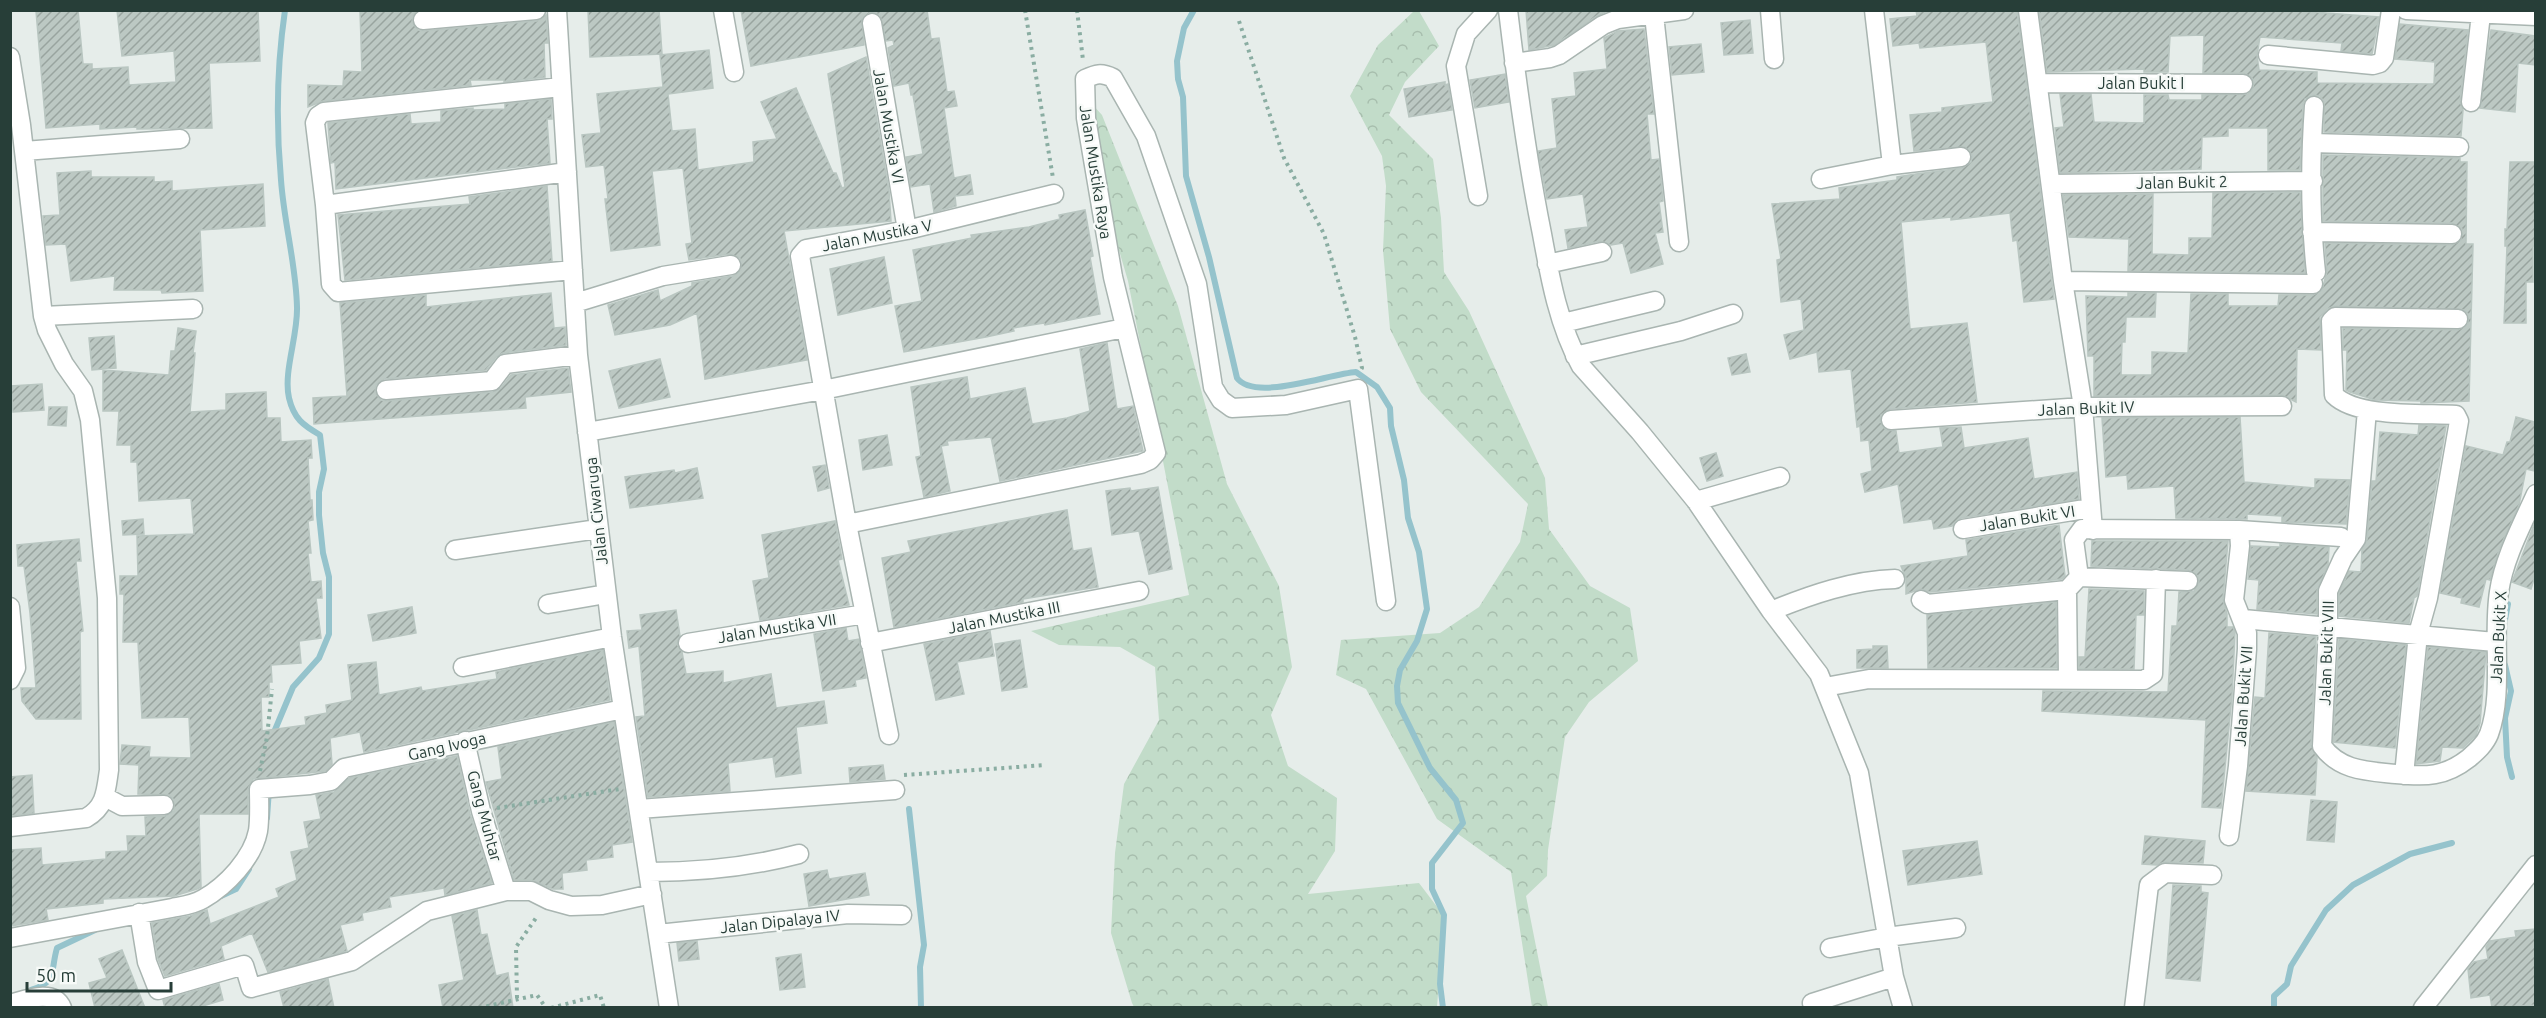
<svg xmlns="http://www.w3.org/2000/svg" width="2546" height="1018" font-family="Ubuntu,sans-serif">
	<style>
		.forest { fill: url(#forest-crowns) }
		.lines { fill: none; stroke-linecap: round; stroke-linejoin: round }
		.stream { stroke: #95c3cc; stroke-width: 6 }
		.building { fill: url(#building-hatch); stroke: #b9c6c1; stroke-width: 1.5 }
		.minor-casing { stroke: #a9b5b1; stroke-width: 21 }
		.path { stroke: #8aada2; stroke-width: 4; stroke-dasharray: 3 4.5; stroke-linecap: butt }
		.minor { stroke: #fff; stroke-width: 18 }
		.labels { text-anchor: middle; dominant-baseline: central; stroke-width: 5; stroke-linejoin: round; paint-order: stroke }
		.street-label { font-size: 16px; fill: #273e38; stroke: #f7faf8 }
	</style>
	<defs>
		<pattern id="forest-crowns" width="20" height="18" patternUnits="userSpaceOnUse" patternTransform="scale(1.5)"><rect width="20" height="18" fill="#c2dcc9"/><path d="M2 6a3 3 0 1 1 6 0M12 15a3 3 0 1 1 6 0" fill="none" stroke="#a7bead"/></pattern>
		<pattern id="building-hatch" width="6" height="6" patternUnits="userSpaceOnUse" patternTransform="scale(1.5)"><rect width="6" height="6" fill="#bcc8c3"/><path d="M-1 1l2-2M0 6l6-6M5 7l2-2" fill="none" stroke="#99a49f"/></pattern>
	</defs>
	<rect width="100%" height="100%" fill="#e6edea"/>
	<!-- forest -->
	<path class="forest" d="M1414,11H1419L1439,46L1405,82L1389,115L1433,159L1441,218L1444,272L1469,311L1545,478L1549,529L1590,586L1630,608L1638,661L1589,702L1565,737L1548,850L1547,876L1526,896L1548,1007H1532L1511,872L1437,819L1366,689L1336,675L1341,640L1440,633L1479,607L1520,542L1528,504L1421,392L1390,329L1383,250L1386,186L1382,156L1350,96L1378,45Z
		M1092,104L1102,115L1178,306L1227,484L1279,586L1292,667L1271,715L1288,766L1337,798L1335,851L1308,894L1419,883L1444,916L1437,1007H1134L1132,1003L1111,933L1115,853L1124,784L1159,720L1155,667L1120,647L1059,645L1031,631L1189,595L1128,281L1079,113Z"/>
	<g class="lines">
		<!-- stream -->
		<path class="stream" d="M1194,10L1184,28L1177,61L1178,79L1183,97L1186,176L1209,257L1237,378C1255,402 1328,374 1356,372L1377,387L1390,408L1391,426L1404,480L1408,518L1419,552L1427,609L1417,641L1400,670L1397,686L1398,703L1430,768L1456,800L1463,823L1432,863V889L1444,915L1440,984L1443,1008
			M2505,620L2508,604
			M2505,665L2511,691L2505,718L2507,757L2512,777
			M272,737L293,687L319,658L329,634V577L323,553L319,515V492L324,469L320,435C303,425 294,419 289,398C283,372 298,336 297,307C296,264 284,223 281,180C276,125 277,65 285,10
			M909,809L924,945L920,967L921,1008
			M267,818L269,789
			M221,896L236,889L249,869
			M31,990C58,982 50,972 57,948L95,930
			M2274,1008V996L2287,984L2291,966L2326,910L2353,885L2410,854L2452,843"/>
	</g>
	<!-- building -->
	<path class="building" d="M78,10L83,64H92V69L128,67L129,85L176,82L174,51L122,56L117,10H258L260,61L209,63L212,128L137,129V127L100,129V124L46,128L36,11Z
		M360,10H417L413,16L412,22L418,30L424,31L537,21L546,15L548,43H544L545,77L504,82V80H470L471,85L323,101L308,107V85L343,86L344,71L362,72Z
		M588,10H659L662,54L590,57Z
		M741,10H927L931,39L939,38L947,92L954,91L957,106L944,108L954,178L970,175L973,194L955,196L956,206L934,212L930,184L911,187L906,157L923,154L913,95H911L909,83L894,86L888,48L894,45L893,40L886,41L880,15L871,12L862,19L864,45L751,66Z
		M1526,10H1609L1597,16L1554,45L1529,50Z
		M1916,10H2017L2054,299L2024,302L2017,240L2013,241L2010,213L1951,220V217L1901,222L1910,329L1967,323L1977,402L1890,409L1881,415L1880,421L1886,430L1896,431L1899,453L1943,447L1940,428L1961,427L1964,448L2028,438L2034,479L2077,472L2079,499L1961,518L1952,526L1934,529L1932,519L1904,523L1898,484L1865,492L1861,474L1872,471L1869,440L1861,441L1860,426L1857,427L1851,369L1819,372L1817,352L1790,359L1784,335L1804,330L1801,299L1781,302L1777,260L1781,259L1772,204L1840,199L1839,188L1897,180V177L1916,174L1962,168L1971,162L1972,155L1965,147L1914,151L1910,115L1942,112V108L1993,102L1986,42L1920,48L1919,43L1893,46L1890,19L1917,16Z
		M2039,10H2286L2379,17L2372,54L2341,51L2342,43L2260,37L2257,55L2259,70L2317,72V83L2434,84L2435,62L2395,59L2400,24L2468,30L2460,101L2463,110L2461,136L2324,132V102L2320,96L2314,95L2305,99L2303,105L2300,170H2268V128H2228V136L2202,137L2201,169L2060,173L2055,128L2064,127L2060,94H2091L2094,122L2144,123V95H2168L2169,100H2202V95L2248,94L2252,90L2254,83L2252,78L2244,73H2203L2204,35L2170,36L2168,72H2144V69L2047,72Z
		M1750,20L1753,53L1724,55L1721,23Z
		M1644,29L1654,114H1647L1651,160L1659,159L1663,201L1659,202L1663,232L1655,233L1663,264L1631,273L1623,243L1611,245L1600,241L1568,248L1565,230L1588,227L1583,194L1547,199L1538,151L1557,148L1552,99L1576,96L1574,73L1607,69L1604,38L1618,31Z
		M2491,30L2535,36V65L2518,63L2515,112L2480,108Z
		M1701,44L1704,72L1672,75L1669,47Z
		M709,50L713,88L668,94L672,131L695,129L698,170L754,162L753,142L777,139L761,102L796,88L833,173H836L842,188L845,187L828,74L866,57L889,191L891,221L784,231L807,360L705,379L697,313L670,325L615,335L608,305L658,290L660,301L692,286V283L733,276L741,270L740,258L729,254L689,260L686,244L692,243L683,168L652,171L660,245L611,251L605,199H608L604,165L586,167L582,135L601,133L597,94L663,87L660,55Z
		M1505,74L1509,102L1475,108L1470,80Z
		M1445,82V85L1448,84L1452,110L1409,117L1404,89Z
		M551,99L552,119H547L550,163L336,189L335,162L331,163L328,123L410,114L411,124L441,122V111L473,108V110L505,109V104Z
		M2323,155L2460,158V162H2467L2466,244H2473L2469,401L2421,403V401L2375,400L2350,392L2346,390L2347,350H2343V328L2458,330L2468,324V314L2464,310L2335,306L2327,309L2320,317L2321,350L2297,349L2296,402L2282,395L2094,396V356H2088L2086,296L2128,297V293H2156L2155,317H2126L2125,342H2122L2121,375H2152V352L2188,353L2191,294H2228V306H2278L2279,295H2313L2322,290L2327,272L2325,243L2452,245L2461,240L2462,229L2452,223L2323,221Z
		M2510,162H2535V246H2533V282H2526V323H2504L2507,246H2505V229H2507Z
		M91,171V177H154V182L172,181V191L263,184L265,226L200,230L203,291L162,293L161,290H114L115,276L71,281L66,244L46,245L43,216L60,215L57,173Z
		M547,186L552,261L345,280L338,215L470,204L469,197Z
		M2300,192L2305,273L2128,271L2129,239L2069,237L2063,195L2153,194L2152,254L2189,255V238H2212L2213,193Z
		M1085,210L1093,256L1090,257L1100,314L1045,325L1044,323L1013,328L1014,331L986,337L904,352L895,306L922,301L913,250L972,238L971,235L1029,227L1060,219L1059,215Z
		M884,257L892,303L838,315L830,269Z
		M551,293L554,328L565,327L566,345L503,353L496,357L486,370L384,379L376,385L375,392L381,400L387,401L493,392L501,388L511,375L568,368L571,392L525,397L526,408L314,424L313,398L347,396L340,303L426,295V307Z
		M178,328L196,331L193,353H195L190,412L226,410V394L266,392L267,418H280L281,442L311,440L312,458H308L310,500H312L313,520L308,521L311,553H308L311,582L321,581L322,598H316L321,638L299,641L301,663L271,665L272,682H269V697H261L262,731L306,725L305,717L327,713L326,705L352,700L348,665L376,662L379,695L421,687L422,691L497,679L496,672L603,650L610,700L364,752L360,732L330,738L332,764L326,771L253,779L248,789V814H199L201,887L197,889L174,896L103,899V903L46,909L48,920L10,926V850L41,848L42,865L106,859V852L128,851L127,836H146L145,817L165,816L174,811V800L169,795L138,794L139,765L120,764L122,745L150,747L149,757L191,758L189,717L142,718L138,642H123L124,594H120V576H138L137,536L194,534L191,498L139,501L137,462H131V445H117L119,411H103V370L169,375L171,351H175Z
		M114,336L116,368L92,370L89,338Z
		M1107,343L1117,409L1133,406L1143,451L1000,481L991,437L947,441L948,445L941,446L950,491L924,497L916,457L921,456L911,387L967,377L970,399L1025,388L1032,424L1067,418L1090,411L1080,349Z
		M1746,354L1750,372L1732,375L1728,358Z
		M660,359L670,397L619,408L609,371Z
		M42,384L44,410L13,412L11,386Z
		M49,407H67L66,426L48,425Z
		M2240,417L2244,482L2315,488V479L2350,480L2346,524L2282,522V516L2247,514V519L2176,518L2174,486L2128,489L2127,475L2106,477L2102,418Z
		M2516,417L2535,422V471L2526,469L2519,505L2499,550L2490,580L2486,579L2479,607L2461,603L2462,598L2440,593L2466,446L2503,455L2507,442H2510Z
		M2419,425L2446,426L2417,596L2414,598L2409,623L2339,616V593L2349,571L2361,572L2362,549L2367,540L2372,481H2376L2380,432L2418,435Z
		M887,435L892,465L863,470L859,440Z
		M1716,453L1723,476L1707,481L1700,458Z
		M825,465L829,488L818,491L813,467Z
		M697,468L703,498L630,508L625,477L674,470L675,473Z
		M1158,487L1172,569L1149,574L1139,531L1112,535L1106,491L1130,488L1131,491Z
		M1067,510L1073,551L1091,548L1098,587L1023,599V602L894,627L882,558L911,552L908,541Z
		M143,519L144,534L123,535L122,521Z
		M835,521L842,559L838,560L849,605L760,620L753,581L769,578L762,535Z
		M2535,522V576L2531,589L2512,582Z
		M2059,525L2065,576L2062,579L1930,592L1921,589L1906,594V578L1901,566L1968,556L1966,540Z
		M79,539L81,561H76L83,631L80,632L81,719H36L22,701L21,688H36L30,613L24,566H18L17,545Z
		M2092,541H2228L2223,599L2227,614V627H2233L2235,632L2232,696L2221,808L2202,807L2206,720L2042,711L2043,691L2168,692L2172,626H2177L2179,592L2194,591L2199,582L2198,576L2188,570L2091,566Z
		M2280,544L2329,547L2328,565L2317,591V614L2257,609L2259,580L2248,579L2251,546L2280,547Z
		M2089,589L2144,591V615H2136L2134,669H2079V657H2085Z
		M2056,602L2057,668H1928L1927,615Z
		M412,607L416,633L373,641L368,615Z
		M676,610L680,636L677,644L682,652L686,674L723,671V683L771,674L776,708L824,701L827,723L796,727L801,773L776,777L773,757L728,763L730,791L648,797L636,717L645,716L639,646L629,648L627,631L642,630L640,615Z
		M846,628L848,641L859,639L866,678L855,680L856,686L823,691L814,634Z
		M990,631L994,656L957,662L964,694L936,700L924,644Z
		M2269,633L2316,637L2311,745L2317,758L2315,795L2246,791L2255,697L2265,698Z
		M2339,639L2406,645L2395,748L2333,742Z
		M1020,640L1027,687L1002,691L995,644Z
		M1873,646H1887L1888,668H1857V650L1873,649Z
		M2428,647L2486,652L2480,723L2476,735L2463,748L2442,747L2440,761L2416,764Z
		M614,722L632,842L612,845L613,857L586,860L587,870L562,873L563,889H553L532,880H514L486,782L502,779L498,747Z
		M457,756L470,814L492,883L445,895L444,888L389,897L391,907L362,913L363,920L340,925L347,951L268,972L252,933L221,946L224,959L165,976L158,959L152,923L190,916L207,910L210,924L279,897L276,889L297,880L291,852L309,848L304,822L321,819L316,795L334,792L350,778Z
		M883,765L885,779L850,782L849,768Z
		M32,775L34,813L10,816V777Z
		M2311,800L2337,802L2334,842L2307,840Z
		M2145,836L2205,841L2203,863L2165,862L2157,865L2142,864Z
		M1977,841L1982,874L1908,885L1903,851Z
		M827,870L829,879L865,873L869,895L809,906L804,874Z
		M2173,885L2201,886V892L2208,893L2200,981L2166,978Z
		M477,910L481,935L487,934L496,976L508,973L513,1008H443L439,985L464,980L452,916Z
		M2535,929V1005L2492,1008L2490,995L2471,998L2468,969L2474,962L2488,959L2486,947L2490,941L2516,937L2515,931Z
		M697,941L699,959L679,961L677,943Z
		M122,950L145,1008H114L112,1005L95,1008L89,983L107,978L99,959Z
		M801,954L805,987L780,990L776,958Z
		M328,979L334,1008H284L280,992Z
		M219,984L223,1000L196,1008H165L163,1000Z"/>
	<g class="lines">
		<!-- minor casing -->
		<g class="minor-casing">
			<path id="minor" d="M557,10L578,355L612,637L669,1008
				M723,10L734,72
				M1508,10C1517,85 1527,160 1542,234C1550,278 1559,327 1581,366L1640,432L1696,501L1771,611L1819,674L1859,773L1894,977L1903,1008
				M1770,10L1774,59
				M2028,10L2063,281L2083,407L2093,530
				M2406,10L2536,16
				M1654,15L1679,242
				M423,20L536,10
				M872,23L907,230
				M2268,55L2373,65L2380,63L2384,58L2391,10
				M10,57L21,125L43,316L47,330L64,364L83,391L90,420L107,598L109,770C106,790 106,807 86,818L10,827
				M1514,63L1550,58L1559,55L1603,25L1618,19L1684,10
				M2038,83L2243,84
				M561,87L324,112L318,116L315,123L325,205L331,284L338,292L573,270
				M2471,102L2481,14
				M2314,106C2310,161 2310,217 2316,272
				M2312,143L2459,147
				M24,151L180,139
				M1892,165L1961,157
				M1821,179L1892,165L1874,10
				M2051,184L2313,181
				M1478,196L1456,66L1466,34L1488,10
				M325,205L567,172
				M2312,232L2452,234
				M1547,264L1602,252
				M2063,281L2313,284
				M575,303L663,276L731,265
				M43,316L193,309
				M1563,323L1655,301
				M1575,356L1681,331L1733,314
				M386,390L492,381L505,364L578,355
				M2367,410L2356,539L2343,558L2328,591V628L2322,746C2340,771 2367,771 2396,774C2426,777 2445,777 2469,758C2477,751 2485,744 2489,734C2504,694 2492,636 2499,592C2504,558 2522,525 2536,494
				M1891,420L2083,407L2282,406
				M587,432L823,390L1124,328
				M1696,501L1780,477
				M847,524L1141,464L1150,460L1156,453L1113,277L1086,118L1085,79C1096,74 1101,72 1113,78L1146,136L1197,284L1213,387L1221,400L1232,408L1286,405L1358,389L1386,601
				M1963,529L2091,508
				M2239,530L2341,537
				M455,550L598,529
				M2079,577L2074,540L2082,529L2239,530L2240,546L2234,600L2247,633V649L2238,766L2229,836
				M1921,600L1927,604L2067,590
				M548,604L606,594
				M10,607L16,668L10,680
				M1771,611C1810,595 1853,580 1895,579
				M2243,619L2495,642
				M688,643L865,614
				M870,643L1139,591
				M463,667L612,637
				M2068,678L2067,590L2079,577L2188,581
				M1825,687L1869,679L2144,680L2153,674L2156,579
				M889,735L847,524L800,256L806,249L907,230L1054,194
				M465,741L481,811L506,891
				M2404,775L2418,634L2428,598L2459,421L2456,415C2424,413 2357,418 2334,395L2331,321L2335,317L2458,319
				M105,797L122,806L164,805
				M639,809L895,790
				M649,872C700,872 750,867 799,854
				M139,913L147,962L158,990L244,965L251,988L352,961L427,911L506,891H531L549,900L571,906L602,905L652,894
				M658,934L848,914L902,915
				M10,938L172,908C182,906 193,905 203,899C226,886 253,858 258,831C260,818 259,802 259,789L310,785L331,781L344,768L623,709
				M1830,948L1887,937L1956,928
				M1812,1003L1894,977
				M10,1004C25,1000 54,988 62,1008
				M2134,1008L2149,885L2165,873L2212,875
				M2423,1008L2536,865"/>
		</g>
		<!-- path -->
		<path class="path" d="M1025,10L1053,178
			M1077,10L1083,60
			M1239,21L1284,158L1324,234L1355,337L1362,368L1360,371
			M260,771L267,737L272,689
			M904,775L1046,765
			M497,808L620,789
			M517,998L516,947L538,915
			M479,1008L537,995L546,1008
			M551,1008L600,995L604,1008"/>
		<!-- minor -->
		<use href="#minor" class="minor"/>
	</g>
	<g class="labels">
		<!-- street labels -->
		<g class="street-label">
			<text x="2141" y="83">Jalan Bukit I</text>
			<text transform="translate(889 126) rotate(80)">Jalan Mustika VI</text>
			<text transform="translate(1096 172) rotate(81)">Jalan Mustika Raya</text>
			<text transform="translate(2182 182) rotate(-1)">Jalan Bukit 2</text>
			<text transform="translate(877 235) rotate(-11)">Jalan Mustika V</text>
			<text transform="translate(2086 408) rotate(-2)">Jalan Bukit IV</text>
			<text transform="translate(596 511) rotate(-96)">Jalan Ciwaruga</text>
			<text transform="translate(2027 518) rotate(-9)">Jalan Bukit VI</text>
			<text transform="translate(1004 617) rotate(-11)">Jalan Mustika III</text>
			<text transform="translate(777 628) rotate(-9)">Jalan Mustika VII</text>
			<text transform="translate(2498 637) rotate(-87)">Jalan Bukit X</text>
			<text transform="translate(2326 653) rotate(-88)">Jalan Bukit VIII</text>
			<text transform="translate(2243 696) rotate(-86)">Jalan Bukit VII</text>
			<text transform="translate(447 746) rotate(-13)">Gang Ivoga</text>
			<text transform="translate(485 816) rotate(75)">Gang Muhtar</text>
			<text transform="translate(780 921) rotate(-6)">Jalan Dipalaya IV</text>
		</g>
	</g>
	<!-- border -->
	<rect width="2546" height="1018" fill="none" stroke="#273e38" stroke-width="24"/>
	<!-- scale -->
	<path d="M27 982v9h144v-9" fill="none" stroke="#273e38" stroke-width="3"/>
	<text x="36" y="982" font-size="18" fill="#273e38" stroke="#f7faf8" stroke-width="4.5" paint-order="stroke">50 m</text>
</svg>
